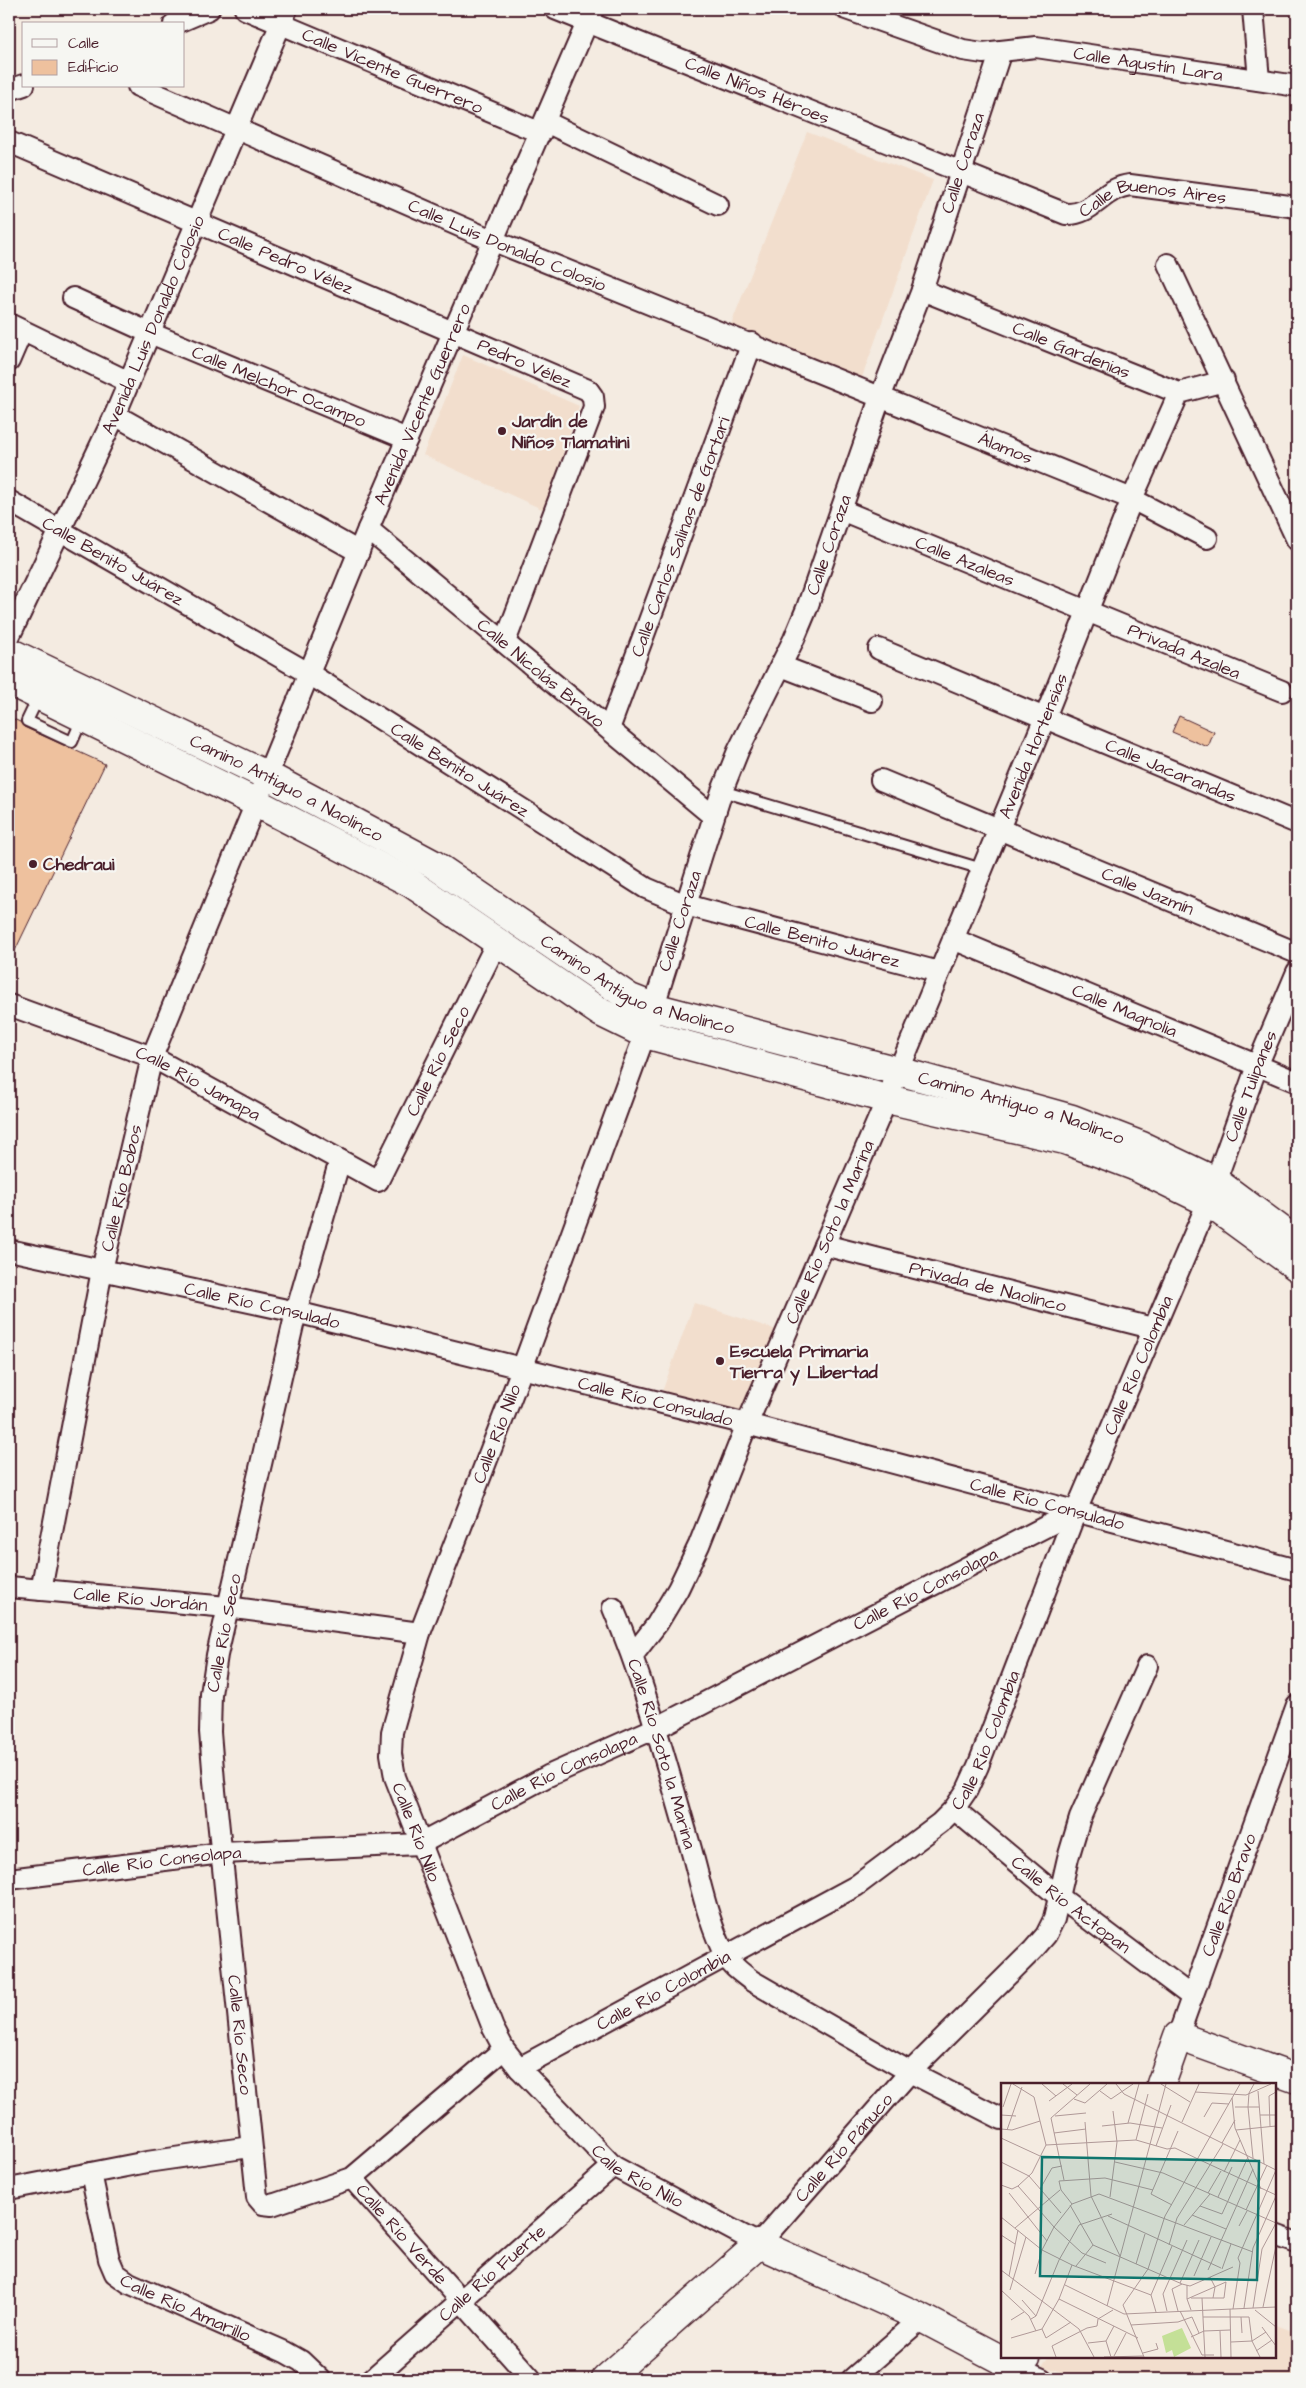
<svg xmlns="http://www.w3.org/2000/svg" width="1306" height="2388" font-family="'Architects Daughter',sans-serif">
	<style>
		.built { fill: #f2decd }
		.building { fill: #eec19e; stroke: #4a1f2b }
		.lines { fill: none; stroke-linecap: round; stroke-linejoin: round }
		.lane-casing { stroke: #4a1f2b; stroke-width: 14 }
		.street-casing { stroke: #4a1f2b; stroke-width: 24 }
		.secondary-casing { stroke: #4a1f2b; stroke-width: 31 }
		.lane { stroke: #f6f6f2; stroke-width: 10 }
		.street { stroke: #f6f6f2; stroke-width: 20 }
		.secondary { stroke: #f6f6f2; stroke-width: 28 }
		.poi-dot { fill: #4a1f2b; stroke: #f6f6f2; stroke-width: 2 }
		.labels { text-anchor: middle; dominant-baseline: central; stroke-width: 4.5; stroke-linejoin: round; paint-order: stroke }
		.street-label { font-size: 18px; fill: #4a1f2b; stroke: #f6f6f2 }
		.poi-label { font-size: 18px; font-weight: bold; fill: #4a1f2b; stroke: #f6f6f2; text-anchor: start }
		.inset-road { fill: none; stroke: #b09998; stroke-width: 1 }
		.view { fill: #0f766e; fill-opacity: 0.15; stroke: #0f766e; stroke-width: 2.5 }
		.inset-edge { fill: none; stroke: #4a1f2b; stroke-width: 2.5 }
	</style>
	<rect width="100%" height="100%" fill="#f4ebe1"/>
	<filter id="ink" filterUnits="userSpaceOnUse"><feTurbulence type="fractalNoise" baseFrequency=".02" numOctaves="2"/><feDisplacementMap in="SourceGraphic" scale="10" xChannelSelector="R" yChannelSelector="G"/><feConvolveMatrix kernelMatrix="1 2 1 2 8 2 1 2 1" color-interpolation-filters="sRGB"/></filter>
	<g filter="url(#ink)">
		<!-- built -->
		<path class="built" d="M807,132L933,180L860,383L730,327Z
			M463,355L579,406L544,510L423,455Z
			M694,1303L777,1330L745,1414L662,1392Z
			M1275,2325L1297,2333V2379H1086L1042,2366L1048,2357H1275Z"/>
		<!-- building -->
		<path class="building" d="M1179,716L1214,732L1208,747L1172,732Z
			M9,717L20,722L24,727L105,764L9,963Z"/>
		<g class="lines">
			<!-- lane casing -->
			<g class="lane-casing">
				<path id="lane" d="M39,696L27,721L72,742L82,719
					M722,791L982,869"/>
			</g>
			<!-- street casing -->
			<g class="street-casing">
				<g id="street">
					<path id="s1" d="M245,9L541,133"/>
					<path id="s2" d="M555,9L1066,214C1092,216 1103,188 1130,185L1297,207"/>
					<path id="s3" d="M846,9L963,50L983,53L1036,47L1297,86"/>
					<path d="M1253,9L1259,80"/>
					<path d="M174,24L209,9"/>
					<path id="s4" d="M1001,51L922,290L880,398L807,608L794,639L738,751L722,791L645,1034L522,1369L420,1633L392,1732L391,1754L395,1777L493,2028L504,2049L519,2068L613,2166L759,2244L910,2072L1033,1950L1046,1935L1054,1919L1068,1858L1080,1818L1147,1666"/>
					<path id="s5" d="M138,86L494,241L1132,499L1207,538"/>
					<path d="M9,90L24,85"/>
					<path d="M546,122L718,205"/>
					<path id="s6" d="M9,142L588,390L593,397L594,407L505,642"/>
					<path d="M1168,264L1297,540"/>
					<path id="s7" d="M922,290L1179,393L1224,381"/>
					<path id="s8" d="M73,298L150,333L407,439"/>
					<path d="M9,324L129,382"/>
					<path d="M9,361L22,331"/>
					<path d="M115,415L359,552"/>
					<path id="s9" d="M9,501L308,673L646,888L686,905L939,972"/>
					<path id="s10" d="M841,510L1282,691"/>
					<path id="s11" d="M368,529L713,816"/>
					<path id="s12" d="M9,637L115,415L287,9"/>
					<path id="s13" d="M879,649L1297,823"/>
					<path d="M781,666L872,701"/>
					<path id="s14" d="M609,729L752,343"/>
					<path id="s15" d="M881,780L1297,953"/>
					<path id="s16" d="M953,939L1297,1082"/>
					<path id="s17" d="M9,1005L152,1057L378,1181L497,942"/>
					<path id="s18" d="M340,1160L296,1312L217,1655L211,1694L210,1732L214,1781L257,2197L263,2204L272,2205L352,2178L504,2049"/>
					<path id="s19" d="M824,1245L1152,1328"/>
					<path id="s20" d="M9,1250L296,1312L747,1424L1297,1570"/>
					<path id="s21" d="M9,1587L227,1607L420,1633"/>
					<path id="s22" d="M41,1590L102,1270L152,1057L368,529L593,9"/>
					<path id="s23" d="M613,1608C645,1683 666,1763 689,1842C700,1879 707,1921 725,1955C731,1966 742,1973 752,1981L910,2072L1002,2119"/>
					<path id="s24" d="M633,1655L657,1624L678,1589L699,1545L747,1424L887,1099L1044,720L1132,499L1179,393"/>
					<path id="s25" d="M954,1809L1058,1896L1192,1997"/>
					<path id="s26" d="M9,1879L222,1853L420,1844L548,1776L656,1728L1076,1511"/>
					<path id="s27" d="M1178,2036L1297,1705"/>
					<path id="s28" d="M519,2068L856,1886L940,1823L954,1809L967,1790L978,1766L1076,1511L1208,1202L1257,1066L1297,972"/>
					<path id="s29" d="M91,2173L109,2259L115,2273L129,2283L285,2352L301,2361L320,2379"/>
					<path id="s30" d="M352,2178L531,2379"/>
					<path d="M9,2189L147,2162L250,2147"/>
					<path d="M1275,2235L1297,2243"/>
					<path id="s31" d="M372,2379L613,2166"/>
					<path d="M852,2379L922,2318"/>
					<path d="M1009,2379L1017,2368L1042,2379"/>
				</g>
			</g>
			<!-- secondary casing -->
			<g class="secondary-casing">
				<g id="secondary">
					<path id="s32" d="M9,652L266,775L433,864L630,998L653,1007L898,1071L1072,1119L1142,1146L1215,1181L1297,1242"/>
					<path d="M9,681L255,802L411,883L600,1012L645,1034L887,1099L1065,1140L1134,1166L1208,1202L1297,1267"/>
					<path d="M1161,2084L1178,2036L1297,2079"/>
					<path d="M606,2379L759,2244L922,2318L1017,2368L1026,2357"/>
				</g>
			</g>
			<!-- lane -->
			<use href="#lane" class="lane"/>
			<!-- street -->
			<use href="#street" class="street"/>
			<!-- secondary -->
			<use href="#secondary" class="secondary"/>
		</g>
	</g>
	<!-- markers -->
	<g class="poi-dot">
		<circle cx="502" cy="431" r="5"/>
		<circle cx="33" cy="864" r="5"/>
		<circle cx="720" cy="1361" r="5"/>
	</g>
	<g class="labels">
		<!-- street labels -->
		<g class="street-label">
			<text stroke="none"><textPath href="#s3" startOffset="311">Calle Agustín Lara</textPath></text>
			<text stroke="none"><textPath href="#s1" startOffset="160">Calle Vicente Guerrero</textPath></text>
			<text stroke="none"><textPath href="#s2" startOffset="218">Calle Niños Héroes</textPath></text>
			<text transform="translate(963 163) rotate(-72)">Calle Coraza</text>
			<text stroke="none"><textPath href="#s2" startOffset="642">Calle Buenos Aires</textPath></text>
			<text stroke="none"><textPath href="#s5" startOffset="402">Calle Luis Donaldo Colosio</textPath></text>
			<text stroke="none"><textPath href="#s6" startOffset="301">Calle Pedro Vélez</textPath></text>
			<text stroke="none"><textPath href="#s12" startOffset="344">Avenida Luis Donaldo Colosio</textPath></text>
			<text stroke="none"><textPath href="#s7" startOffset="161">Calle Gardenias</textPath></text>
			<text stroke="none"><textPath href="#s6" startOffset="561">Pedro Vélez</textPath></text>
			<text stroke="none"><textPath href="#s8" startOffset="224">Calle Melchor Ocampo</textPath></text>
			<text stroke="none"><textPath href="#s22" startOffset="1251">Avenida Vicente Guerrero</textPath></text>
			<text stroke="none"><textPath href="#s5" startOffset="940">Álamos</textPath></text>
			<text stroke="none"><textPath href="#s14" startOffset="205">Calle Carlos Salinas de Gortari</textPath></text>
			<text transform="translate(829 545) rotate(-71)">Calle Coraza</text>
			<text stroke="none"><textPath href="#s9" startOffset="120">Calle Benito Juárez</textPath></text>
			<text stroke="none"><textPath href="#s10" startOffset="134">Calle Azaleas</textPath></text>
			<text stroke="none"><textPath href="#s10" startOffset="371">Privada Azalea</textPath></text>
			<text stroke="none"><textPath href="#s11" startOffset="225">Calle Nicolás Bravo</textPath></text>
			<text stroke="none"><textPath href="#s24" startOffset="995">Avenida Hortensias</textPath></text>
			<text stroke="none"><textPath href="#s9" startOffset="525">Calle Benito Juárez</textPath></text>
			<text stroke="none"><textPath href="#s13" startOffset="316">Calle Jacarandas</textPath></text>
			<text stroke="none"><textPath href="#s32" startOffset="309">Camino Antiguo a Naolinco</textPath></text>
			<text stroke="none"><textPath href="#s15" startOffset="289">Calle Jazmín</textPath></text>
			<text transform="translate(680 921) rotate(-72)">Calle Coraza</text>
			<text stroke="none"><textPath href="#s9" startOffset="930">Calle Benito Juárez</textPath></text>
			<text stroke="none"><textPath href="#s32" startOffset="714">Camino Antiguo a Naolinco</textPath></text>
			<text stroke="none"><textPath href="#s16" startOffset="186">Calle Magnolia</textPath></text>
			<text stroke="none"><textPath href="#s17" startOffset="544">Calle Río Seco</textPath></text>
			<text stroke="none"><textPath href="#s17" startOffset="205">Calle Río Jamapa</textPath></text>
			<text stroke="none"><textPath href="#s28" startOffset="1290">Calle Tulipanes</textPath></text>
			<text stroke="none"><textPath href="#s32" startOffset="1119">Camino Antiguo a Naolinco</textPath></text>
			<text stroke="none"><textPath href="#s22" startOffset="410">Calle Río Bobos</textPath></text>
			<text stroke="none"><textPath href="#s24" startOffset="468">Calle Río Soto la Marina</textPath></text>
			<text stroke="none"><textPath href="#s19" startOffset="169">Privada de Naolinco</textPath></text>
			<text stroke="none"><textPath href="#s20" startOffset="259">Calle Río Consulado</textPath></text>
			<text stroke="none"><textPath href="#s28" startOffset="989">Calle Río Colombia</textPath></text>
			<text stroke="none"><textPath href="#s20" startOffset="664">Calle Río Consulado</textPath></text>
			<text transform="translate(497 1434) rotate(-69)">Calle Río Nilo</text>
			<text stroke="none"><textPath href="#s20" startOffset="1069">Calle Río Consulado</textPath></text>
			<text stroke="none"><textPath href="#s26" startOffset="979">Calle Río Consolapa</textPath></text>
			<text stroke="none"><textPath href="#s21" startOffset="132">Calle Río Jordán</textPath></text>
			<text transform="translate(224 1633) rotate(-79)">Calle Río Seco</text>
			<text stroke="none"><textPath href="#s28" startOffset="584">Calle Río Colombia</textPath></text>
			<text stroke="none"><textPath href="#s23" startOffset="154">Calle Río Soto la Marina</textPath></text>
			<text stroke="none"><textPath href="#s26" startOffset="574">Calle Río Consolapa</textPath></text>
			<text stroke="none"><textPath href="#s4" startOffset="1894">Calle Río Nilo</textPath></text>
			<text stroke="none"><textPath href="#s26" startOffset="154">Calle Río Consolapa</textPath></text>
			<text stroke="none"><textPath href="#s27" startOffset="150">Calle Río Bravo</textPath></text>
			<text stroke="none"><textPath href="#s25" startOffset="151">Calle Río Actopan</textPath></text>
			<text stroke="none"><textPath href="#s28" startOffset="164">Calle Río Colombia</textPath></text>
			<text stroke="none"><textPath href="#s18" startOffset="892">Calle Río Seco</textPath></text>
			<text stroke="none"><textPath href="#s4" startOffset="2582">Calle Río Pánuco</textPath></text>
			<text stroke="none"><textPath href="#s4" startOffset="2314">Calle Río Nilo</textPath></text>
			<text stroke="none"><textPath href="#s30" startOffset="75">Calle Río Verde</textPath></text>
			<text stroke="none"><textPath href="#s31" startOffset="160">Calle Río Fuerte</textPath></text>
			<text stroke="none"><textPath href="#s29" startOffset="182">Calle Río Amarillo</textPath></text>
		</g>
		<!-- poi labels -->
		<g class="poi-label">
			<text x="512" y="421">Jardín de<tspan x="512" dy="21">Niños Tlamatini</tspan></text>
			<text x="43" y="864">Chedraui</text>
			<text x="730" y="1351">Escuela Primaria<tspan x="730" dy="21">Tierra y Libertad</tspan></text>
		</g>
	</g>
	<!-- overview -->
	<g transform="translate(1001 2083)">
		<rect width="275" height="275" fill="#f4ebe1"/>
		<path d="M181,245L190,265L173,274L171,267L165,270L161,253Z" fill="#c4e097"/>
		<path class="inset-road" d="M12,1L33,14L45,62M41,1L55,13M62,1L76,12M115,1L123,11L275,87M160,1L189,19M99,8L110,16L132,1M257,8L263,81M194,9L245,12L270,1M231,15L234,45L260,106M73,16L84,20L106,1M48,18L71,1M2,24L10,1M234,24H258M0,32L15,33M259,32H275M54,33L85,30M203,34L211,20L228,21M84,39L90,113L119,173M181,39L198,1M127,40L138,1M101,43L129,40L161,45M269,43L268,13L275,9M0,46L11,47L39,38M6,47L21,4M235,47L275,43M53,50L85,46M0,55L39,73M135,57L147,11M221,60L234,37M155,63L170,22M252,75L247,24L248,10L253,1M199,77L275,112M0,79L28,93L60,130M114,79L162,90L275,140M223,89L239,57M63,97L50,35L89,1M0,102L11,106L17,103L31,90L45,62L135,57L166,66L174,65L199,77M17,103L53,144L41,167L71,182L58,216L137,255M39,106L51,85L61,83M8,110L46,158M207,110L220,88M109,114L116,59L112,28M217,114L231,84M71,121L60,107L58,98L104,95L152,107M69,122L92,162L181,201L189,203L232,184M171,122L150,111L177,48M199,123L221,131L247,74M245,127L266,82M191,132L225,146M107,133L220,185M0,134L41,167L34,191M183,142L209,111M238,143L246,128M14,145L59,107M0,152L14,161M168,162L176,135L222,61M105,180L81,170L53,144L71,121L98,111L252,169M135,181L144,151M71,182L150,212M75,183L92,162M221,186L230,161M0,187L78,246L93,274M207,187L252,86M8,193L17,147M193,193L210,154M209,194L214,204L212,215M179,200L198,157M64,202L123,231L275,224M186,202V216L190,227M0,207L28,233L35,248M9,207L25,154M201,215L204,274M186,216L225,199L223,215H190M21,217L35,233M106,223L165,1M262,224L275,163M243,225L252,165L275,113M252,225L261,166L275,140M229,226L230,274M232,226L239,180L237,175L275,87M254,227L275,244M166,228L162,211L186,157M177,228L171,206L181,201M179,228L201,272H213M155,229L150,212L171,163M202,234H248L251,258L259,274M240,234L241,250M30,236L35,233L58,177L78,142L111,131M10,237L23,229M130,242L177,239L191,234L198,250M261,244L275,263M41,246L45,255L70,239M219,248L220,274M190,254L203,248L229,247M10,255L41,246L58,216M230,259L251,258L265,249M87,260L105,258M255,268L271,257M142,270L157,266L155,260M113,273L125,250M55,274L51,263L86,245L96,243L97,236L112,227M103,274L142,273M110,274L105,258L113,243M143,274L122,222L147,186L164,133L239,1"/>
		<path class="view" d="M41,74L258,78L256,197L39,193Z"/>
		<rect width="275" height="275" class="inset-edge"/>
	</g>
	<!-- margin -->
	<rect width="1306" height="2388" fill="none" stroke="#f6f6f2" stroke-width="30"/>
	<rect x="15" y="15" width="1276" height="2358" fill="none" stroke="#4a1f2b" stroke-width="2" filter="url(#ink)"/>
	<!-- legend -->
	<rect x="22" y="22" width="162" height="65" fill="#f6f6f2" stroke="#b1a0a2"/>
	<rect x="32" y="39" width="25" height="8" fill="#f6f6f2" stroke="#b1a0a2"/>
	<text x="68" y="48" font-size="15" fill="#4a1f2b">Calle</text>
	<rect x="32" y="60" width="25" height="15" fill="#eec19e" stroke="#b1a0a2"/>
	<text x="68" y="72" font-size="15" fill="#4a1f2b">Edificio</text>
</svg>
